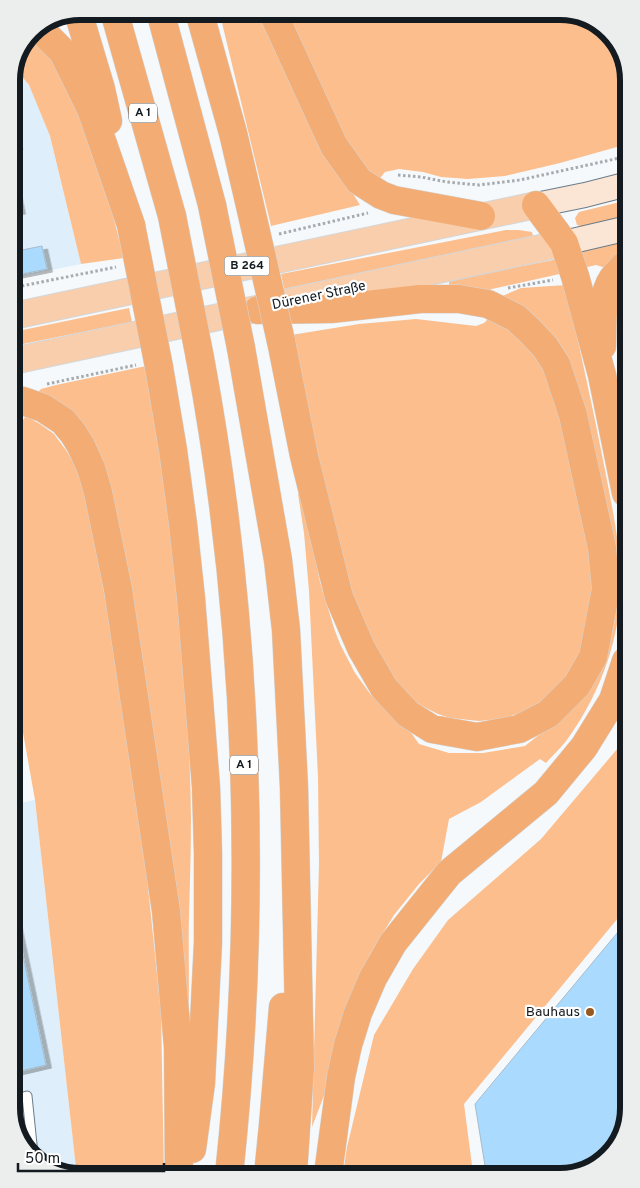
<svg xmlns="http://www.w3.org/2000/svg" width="640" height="1188" font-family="Overpass,sans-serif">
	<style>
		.built { fill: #deeefa }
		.green { fill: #fcbe8d }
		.building { fill: #aadafd; stroke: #a7bbca; filter: url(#shadow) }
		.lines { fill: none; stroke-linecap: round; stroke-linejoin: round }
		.lane-casing { stroke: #6a7c8a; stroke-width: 11 }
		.secondary-casing { stroke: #6a7c8a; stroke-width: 26 }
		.primary-casing { stroke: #d5d6d7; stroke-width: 28 }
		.highway-casing { stroke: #d5d6d7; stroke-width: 29 }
		.path { stroke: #a6abaf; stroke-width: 3; stroke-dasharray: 2.5 2.5; stroke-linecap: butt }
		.lane { stroke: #fff; stroke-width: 9 }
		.secondary { stroke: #fbe6d5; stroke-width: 24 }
		.primary { stroke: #f8ceac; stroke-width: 26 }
		.highway { stroke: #f3ad74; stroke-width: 28 }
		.highway-bridge-casing { stroke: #d5d6d7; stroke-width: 29; stroke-linecap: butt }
		.highway-bridge { stroke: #f3ad74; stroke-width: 28 }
		.poi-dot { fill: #96581e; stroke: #fff; stroke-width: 2 }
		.labels { text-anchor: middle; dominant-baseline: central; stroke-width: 4.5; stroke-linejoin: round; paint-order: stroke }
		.shield { fill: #fff; stroke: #5a5f63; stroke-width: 1 }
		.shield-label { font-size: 12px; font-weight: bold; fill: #141b20 }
		.street-label { font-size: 14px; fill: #141b20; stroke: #fff }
		.poi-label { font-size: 14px; fill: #141b20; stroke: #fff; text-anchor: end }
		.rim { fill: none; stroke: #141b20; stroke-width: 6 }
	</style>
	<defs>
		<filter id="shadow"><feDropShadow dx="5.5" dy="3" stdDeviation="0" flood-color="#0004"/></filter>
	</defs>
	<rect width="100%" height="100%" fill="#f5f9fc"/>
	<!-- built -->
	<path class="built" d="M15,68L29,85L50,136L81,264L12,278L11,76Z
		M35,800L77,1177L42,1165L17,1135L15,804Z"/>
	<!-- green -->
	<path class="green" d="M218,11H258L335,172L352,192L360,205L271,226L222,23Z
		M280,11H565L602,25L623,53L624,145L560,163L505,176L468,179L441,177L423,172L399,169L385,172L377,182L351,158Z
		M31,34L66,79L101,170L124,258L81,264L50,136L29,85L15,68Z
		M624,201V217L584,227L577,225L575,218L579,212Z
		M506,230H519L532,232L533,236L284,289L281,274Z
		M624,240V252L609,269L596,265L583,268L579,251Z
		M558,259L564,273L492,289L483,293L449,287V280Z
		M566,285C578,342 591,399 602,455C609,491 617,527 620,564C625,624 605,685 571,734C564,745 554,754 546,763L540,759L481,802L449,819L441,862L419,884L394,915L370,954L349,1001L338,1033L325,1093L312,1127L319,864L318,777L309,591L304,533L298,494L303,493L320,582L334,628L340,644L355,673L371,695L382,706L394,717L403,721L419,744L449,753H483L525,746L550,726L609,646L615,619L617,592L590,435L500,297L521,288Z
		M625,300V368L621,349L619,320Z
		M129,308L132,322L13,346V332Z
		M490,317L510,327L539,361L551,386L562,415L594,569L588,641L566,680L547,698L532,708L521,713L500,719L479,721L450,718L438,714L414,702L397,688L347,595L291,335L359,324L416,319L476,326L484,323Z
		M146,366C171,515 189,665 191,817C191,849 190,882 189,915C188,952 190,988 188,1025L121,543L37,393L41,389L56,385Z
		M26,416L40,424L54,434L68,453L79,473L87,503L112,634L141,820L161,1012L164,1176L77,1177L35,800L14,682L13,427L19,425Z
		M627,727L628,906L464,1104L473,1173L343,1174L347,1147L374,1035L413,969L448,920L541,839L618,748Z"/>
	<!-- building -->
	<path class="building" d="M12,120L17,147L12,148Z
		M12,174L20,211L12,212Z
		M42,246L47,269L12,276V252Z
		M628,920L629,1112L617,1146L587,1171L486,1172L475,1104Z
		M16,922L46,1065L16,1072Z"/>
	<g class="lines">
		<!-- lane casing -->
		<g class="lane-casing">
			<path id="lane" d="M16,1099L27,1096L33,1154"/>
		</g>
		<!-- secondary casing -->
		<g class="secondary-casing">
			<path id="secondary" d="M536,205L585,195L624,185
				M564,243L624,229"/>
		</g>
		<!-- primary casing -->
		<g class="primary-casing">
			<path id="primary" d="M13,316L536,205
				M13,361L564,243"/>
		</g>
		<!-- highway casing -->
		<g class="highway-casing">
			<path id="highway" d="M114,11L172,216
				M160,11L212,205
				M199,11L233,133L248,197
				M272,11L334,146L359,181L381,195L394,200L481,216
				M78,12L101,89L108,121
				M39,28L63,52L91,109L131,225
				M536,205L564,243L575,276L602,375L626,493
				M258,310L331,309L420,299H459L488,304L516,318L530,331L545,347L556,364L573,415L602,548L606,589L593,657L577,685L548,714L519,729L477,737L432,729L408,714L384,688L361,648L339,597L304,456L281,341
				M602,346C603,324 600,297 613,278C616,274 621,270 624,266
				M241,348L278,560L286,630L294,787L300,1067L293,1174
				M200,358C250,626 258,904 229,1175
				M159,367L173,450L183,524L191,598L206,787L208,853V942L201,1083L192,1149
				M13,399L23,401L43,408L63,421L73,433L81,446L91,468L98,492L118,589L166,911L178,1047L179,1176
				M328,1174L341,1077L348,1045L358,1013L373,978L393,943L449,873L546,793L584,747L613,700L626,661
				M268,1175L273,1125L283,1007"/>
		</g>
		<!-- path -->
		<path class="path" d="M398,175L421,177L447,182L479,185L520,180L624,157
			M279,234L368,213
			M12,288L116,267
			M508,288L553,280
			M47,384L136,365"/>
		<!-- lane -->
		<use href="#lane" class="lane"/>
		<!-- secondary -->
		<use href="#secondary" class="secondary"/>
		<!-- primary -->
		<use href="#primary" class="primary"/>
		<!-- highway -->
		<use href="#highway" class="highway"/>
		<!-- highway-bridge casing -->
		<g class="highway-bridge-casing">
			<path id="highway-bridge" d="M248,197L281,341
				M212,205L241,348
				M172,216L200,358
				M131,225L159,367"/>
		</g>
		<!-- highway-bridge -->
		<use href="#highway-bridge" class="highway-bridge"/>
	</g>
	<!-- markers -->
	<circle class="poi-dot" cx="590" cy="1012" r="5"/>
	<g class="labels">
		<!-- shield labels -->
		<g class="shield">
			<rect x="129" y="103.5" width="28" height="19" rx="4"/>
			<rect x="224.5" y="256.5" width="45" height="19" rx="4"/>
			<rect x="230" y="755.5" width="28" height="19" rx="4"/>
		</g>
		<g class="shield-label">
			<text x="143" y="113">A 1</text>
			<text x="247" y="266">B 264</text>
			<text x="244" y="765">A 1</text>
		</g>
		<!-- street labels -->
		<g class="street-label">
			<text transform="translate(319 296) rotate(-12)">Dürener Straße</text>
		</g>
		<!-- poi labels -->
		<g class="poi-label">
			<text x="580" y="1012">Bauhaus</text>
		</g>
	</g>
	<!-- crop -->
	<path d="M0 0H640V1188H0ZM80 20H560A60 60 0 0 1 620 80V1108A60 60 0 0 1 560 1168H80A60 60 0 0 1 20 1108V80A60 60 0 0 1 80 20Z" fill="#eceded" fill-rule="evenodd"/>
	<path class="rim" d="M80 20H560A60 60 0 0 1 620 80V1108A60 60 0 0 1 560 1168H80A60 60 0 0 1 20 1108V80A60 60 0 0 1 80 20Z"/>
	<!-- scale -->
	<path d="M18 1163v8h146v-8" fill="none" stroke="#141b20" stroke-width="2.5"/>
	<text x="25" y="1163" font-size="15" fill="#141b20" stroke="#ffffff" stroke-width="4" paint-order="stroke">50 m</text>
</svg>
